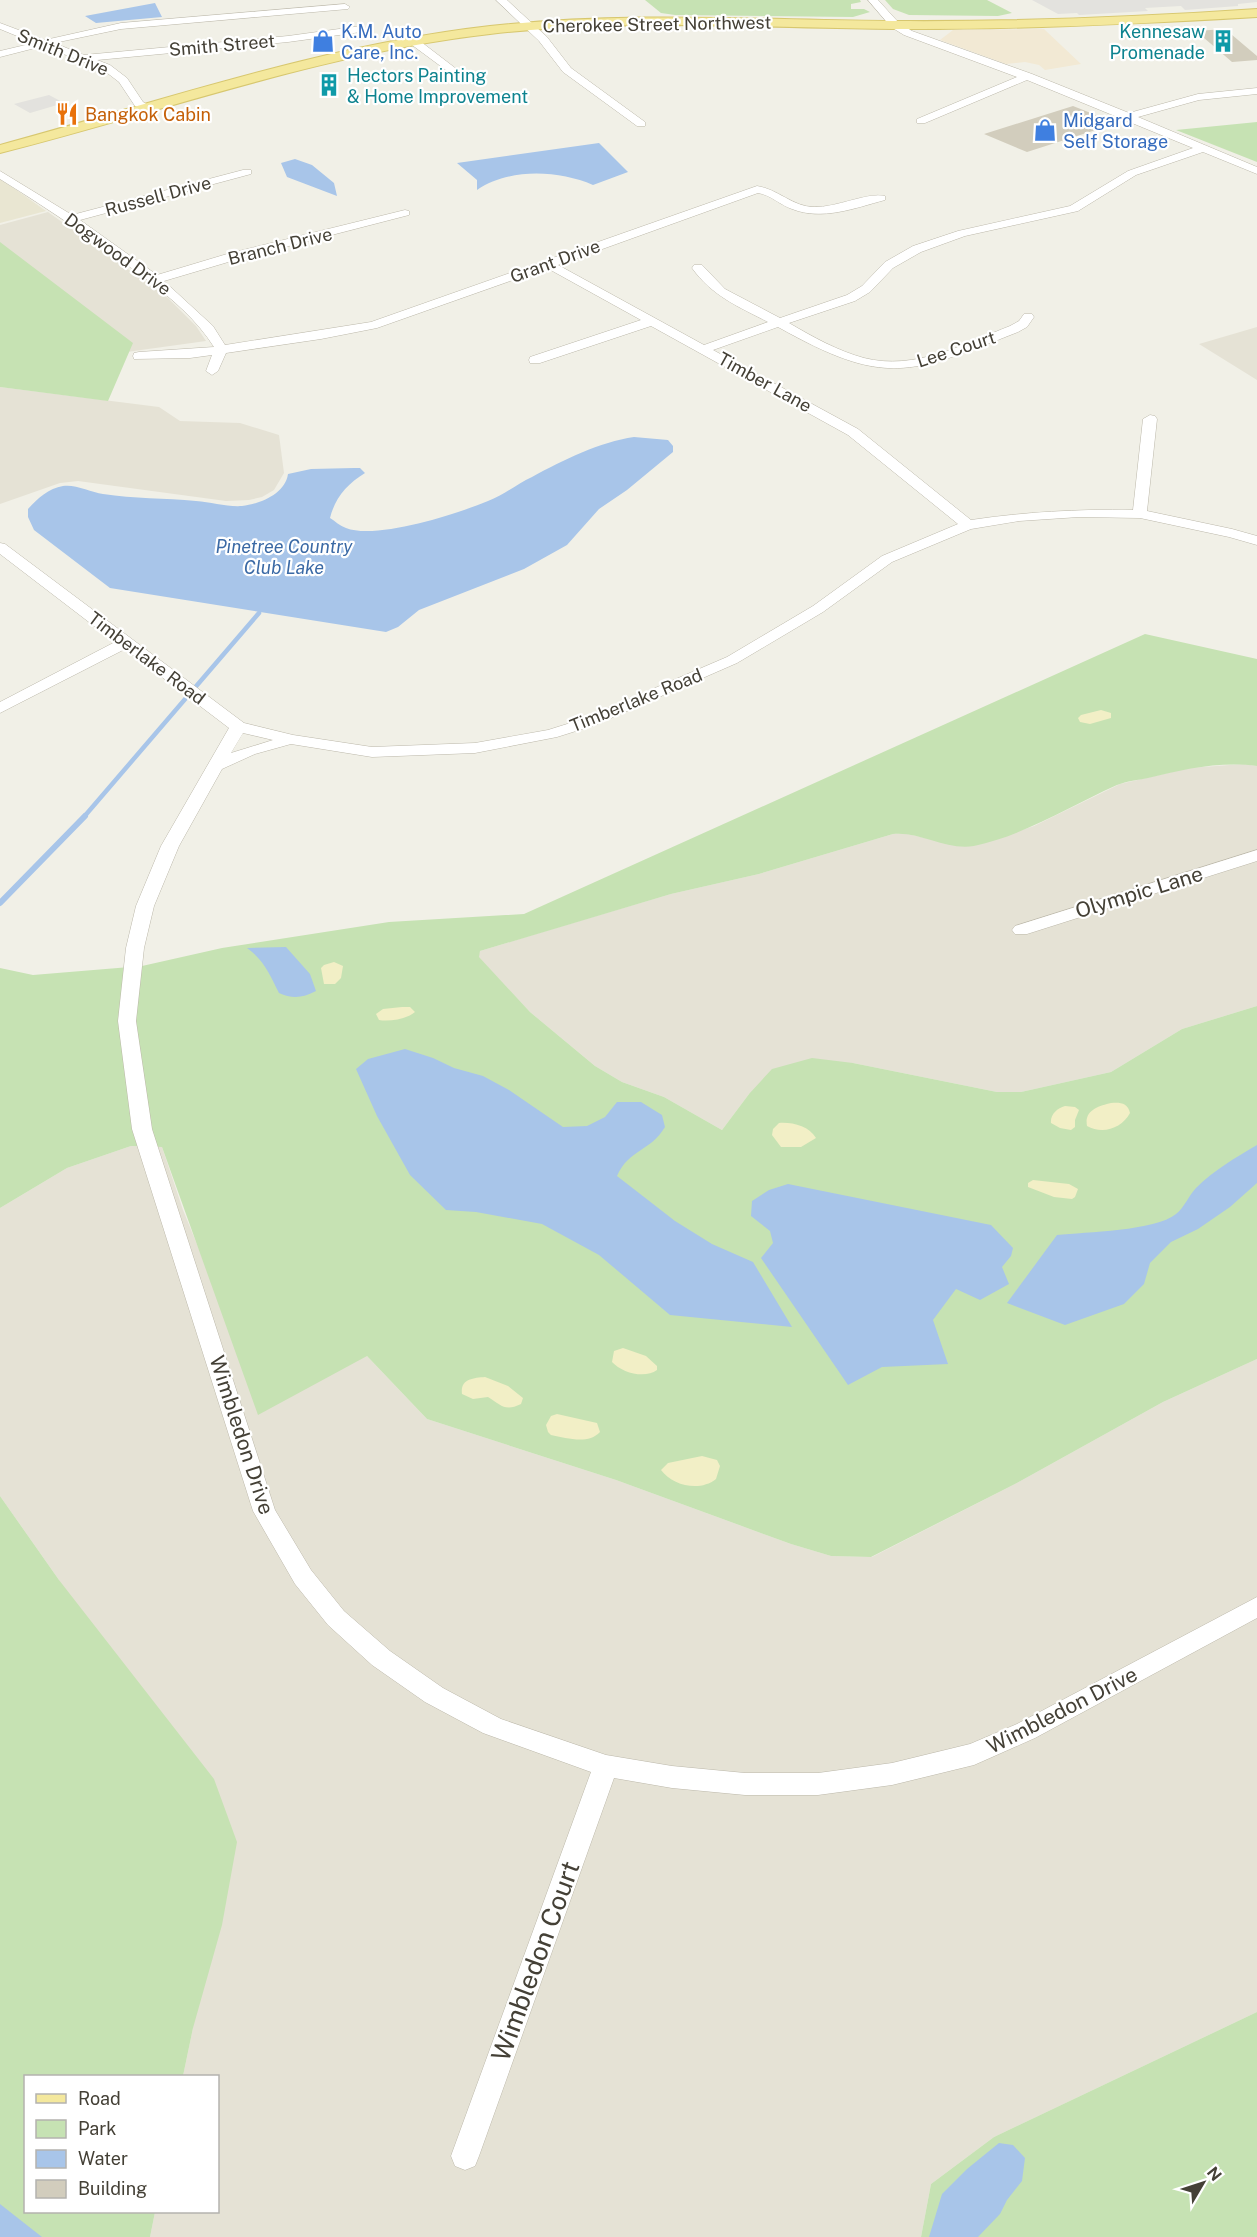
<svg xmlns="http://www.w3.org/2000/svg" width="1257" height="2237" font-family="'Public Sans',sans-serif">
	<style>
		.residential { fill: #e5e2d5 }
		.commercial { fill: #f2e9d4 }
		.education { fill: #e9e6d2 }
		.green { fill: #c6e2b3 }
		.sand { fill: #f2efc6 }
		.parking { fill: #e3e2de }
		.water { fill: #a8c5e9 }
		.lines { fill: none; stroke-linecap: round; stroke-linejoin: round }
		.stream-far1 { stroke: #a8c5e9; stroke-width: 4.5 }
		.stream { stroke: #a8c5e9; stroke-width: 6 }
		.building { fill: #d2cdbd }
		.minor-casing { stroke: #bcb8aa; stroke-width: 1 }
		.major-casing { stroke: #d7c76f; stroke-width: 2 }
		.minor { fill: #fff; fill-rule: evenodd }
		.major { fill: #f4e89d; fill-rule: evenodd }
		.labels { text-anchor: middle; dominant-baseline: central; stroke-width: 4.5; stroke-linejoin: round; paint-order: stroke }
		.far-street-label { font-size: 18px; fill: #444036; stroke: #fff }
		.far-shop-label { font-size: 18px; fill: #366cbe; stroke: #fff; text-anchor: start }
		.far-culture-label { font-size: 18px; fill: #0d838f; stroke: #fff; text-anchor: end }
		.far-food-label { font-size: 18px; fill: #c56008; stroke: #fff; text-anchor: start }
		.far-water-label { font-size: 18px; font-style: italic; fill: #3a69a5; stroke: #fff }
		.street-label { font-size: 21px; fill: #444036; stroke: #fff }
		.near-street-label { font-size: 26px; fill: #444036; stroke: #fff }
	</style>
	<rect width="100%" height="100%" fill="#f1f0e7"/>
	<!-- residential -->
	<path class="residential" d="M48,212L168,298L196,326L206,341L105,355L0,268V225Z
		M1257,327V380L1199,344Z
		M0,387L159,407L180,421L240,423L279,435L284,473L274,490L262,497L249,500L226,501L78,481L60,483L0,504Z
		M1243,764L1257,766V1006L1182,1029L1111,1072L1021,1092H997L853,1063L749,1094L722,1130L664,1097L622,1082L595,1066L530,1012L478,957L480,951L566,925L671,894L759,874L893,834L903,833L961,846H973L1034,826L1120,784L1189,768Z
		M131,1146L162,1147L183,1210L216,1291L367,1356L427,1419L616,1480L791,1544L831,1556L872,1557L1015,1484L1163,1402L1257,1359V2012L994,2137L931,2184L921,2237H150L155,2212H218V2076H183L193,2028L59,1580L0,1496V1208L67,1168Z"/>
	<!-- commercial -->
	<path class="commercial" d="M1044,29L1081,64L1045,70L1039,65L1025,62L1006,64L940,40L953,30Z"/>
	<!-- education -->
	<path class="education" d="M0,179L18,191L46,211L0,223Z"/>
	<!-- green -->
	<path class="green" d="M645,0H860L861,2L851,4V9H864L870,12L853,17L675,15L661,13Z
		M885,0H987L1012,13L998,16L909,15L893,9Z
		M1257,122V162L1176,130Z
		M0,242L133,343L108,401L0,387Z
		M1145,634L1257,659V766C1221,761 1184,769 1148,778C1138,780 1127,781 1117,785C1070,806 1025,835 974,846C947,851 920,831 893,834L759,874L671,894L480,951L479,957L530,1012L595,1066L622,1082L664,1097L722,1130L749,1094L772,1069L812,1058L853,1063L997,1092H1021L1111,1072L1182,1029L1257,1006V1359L1163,1402L1015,1484L871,1557L831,1556L791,1544L616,1480L427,1419L367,1356L258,1415L162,1147L131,1146L67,1168L0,1208V968L33,975L142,966L222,948L389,922L524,914Z
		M0,1496L59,1580L214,1779L237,1842L222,1925L193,2028L183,2076H26V2212H155L150,2237H0Z
		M1257,2012V2237H921L931,2184L994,2137Z"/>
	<!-- sand -->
	<path class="sand" d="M1101,710L1111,713V718L1090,724L1080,722L1078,718L1081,715Z
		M334,962L343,966L341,978L335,984H324L321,968L324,965Z
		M402,1007H410L415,1012C407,1019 389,1022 379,1020L376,1014L383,1009Z
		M1111,1103C1120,1102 1128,1103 1130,1113C1122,1128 1103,1135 1087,1126C1084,1110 1099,1106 1111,1103Z
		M1065,1106L1075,1107L1079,1110L1075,1120V1127L1071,1130L1060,1128L1051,1123C1050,1115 1057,1108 1065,1106Z
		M779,1123C792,1122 809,1126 816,1138L801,1147H781L772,1135L773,1129Z
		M1033,1180L1069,1184L1078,1189L1075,1197L1072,1199L1054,1197L1028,1187V1183Z
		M623,1348L646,1356L657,1366V1370C645,1379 622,1373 612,1362L614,1351Z
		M485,1377L508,1386L523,1398L521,1404C505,1412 501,1405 488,1397L473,1399L462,1394C460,1379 473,1378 485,1377Z
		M557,1414L597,1423L600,1432C588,1445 567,1438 551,1435L548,1432L546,1425L551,1416Z
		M702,1456L717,1460L720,1466L716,1479C700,1492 673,1486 661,1470L668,1463Z"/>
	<!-- parking -->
	<path class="parking" d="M1032,0H1257V2L1238,4V6L1185,10L1181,6L1145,8L1148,11L1079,15L1077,13L1058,14Z
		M49,95L64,103L30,113L14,104Z"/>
	<!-- water -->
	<path class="water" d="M155,3L162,17L96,23L85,16Z
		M599,143L628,172L593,185C558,170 509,168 477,190V180L457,163Z
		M295,159L312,165L334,183L337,196L287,177L281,163Z
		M634,437L668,440L673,446V452L627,490L599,509L567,545L524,569L419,610L398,627L386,632L110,588L34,530L28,517V509C37,499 49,488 63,486C75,484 91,492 103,494C134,499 165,498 196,501C211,502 227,507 242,506C260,504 285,494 288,474L311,469L354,468H360L365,473C347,484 335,498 330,518C335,521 340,526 346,528C376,540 457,514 488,501C504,495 517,484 532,477C563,460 600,442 634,437Z
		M286,947L310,974L316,991C303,998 292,999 279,993C270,975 264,960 247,948Z
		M405,1049L433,1058L454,1068L483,1076L509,1090L563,1127L587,1126L605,1117L617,1102H641L662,1115L665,1127C650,1152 629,1149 617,1176L675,1221L712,1244L753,1262L792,1327L670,1315L599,1255L542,1224L476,1212L446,1210L410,1175L377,1116L356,1069L368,1059Z
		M1257,1145V1183L1230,1207L1198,1229L1171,1242L1150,1263L1144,1284L1124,1304L1065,1325L1007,1303L1057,1235C1086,1232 1155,1231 1176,1214C1184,1208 1189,1195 1196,1188C1214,1170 1235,1158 1257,1145Z
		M788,1184L991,1225L1013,1248L1011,1256L1002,1267L1009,1284L980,1300L956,1289L933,1320L948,1364L882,1367L848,1385L761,1258L773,1243L770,1231L751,1216L752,1201L769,1190Z
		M999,2143L1013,2145L1025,2158L1022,2181L1007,2200L1000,2214L978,2237H929L942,2194L967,2169Z
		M0,2204L42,2237H0Z"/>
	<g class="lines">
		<!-- stream-far1 -->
		<path class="stream-far1" d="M83,818L259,613"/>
		<!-- stream -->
		<path class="stream" d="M0,903L85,816"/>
	</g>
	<!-- building -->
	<path class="building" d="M1225,29L1257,56V60L1232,62L1196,31Z
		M1073,106L1111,121L1099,124L1105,127L1027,152L984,134Z"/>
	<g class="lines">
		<!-- minor casing -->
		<g class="minor-casing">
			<path id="minor" d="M496,0H507L547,37L571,68L645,122V126H637L563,72L539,41Z
				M868,0H878L899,23L912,31L1032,74L1129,113L1198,94L1257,88V94L1199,100L1138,117L1257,167V174L1203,152L1136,175L1078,211L965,236L921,252L893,268L870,292L855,301L789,323C813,337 838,351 864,358C915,371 964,344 1010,326L1019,321L1024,314H1032L1034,317L1027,327L1018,332C909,375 885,387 778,327L713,350L858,429L971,520C1025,512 1078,509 1133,510L1143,419L1150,415L1155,416L1157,419L1147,511L1232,529L1257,536V545L1229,537L1140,518L1079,517L1019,521L971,529L892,562L823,612L737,663L595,725L557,737L475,753L372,757L291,744L255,754L222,769L179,846L154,906L144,948L136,1021L152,1129L275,1510L311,1570L344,1611L390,1651L443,1688L501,1719L606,1755L672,1766L745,1773H818L892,1763L970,1744L1017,1724L1257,1597V1618L1035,1738L974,1765L892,1785L818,1795H745L672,1788L614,1778L479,2156L475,2166L465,2170L455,2166L451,2156L591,1772L483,1733L425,1702L372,1665L328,1625L295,1584L253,1511L132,1129L118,1021L126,948L136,906L161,846L229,728L125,649L0,713V702L115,642L0,554V543L5,544L244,723L293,735L372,747L475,743L548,730L583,719L727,657L813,606L882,556L958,524L848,435L651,326L540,363H530L529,360L530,357L641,320L547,268L377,328L321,339L226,353L218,371L212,375L206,371L212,355L190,358L134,359L133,356L134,353L139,352L214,347C197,320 173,300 149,281C101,245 52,211 0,179V171L72,215L243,170H251V174L80,220L157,275L227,254L405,210L409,211V215L235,260L164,281L213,326L225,345L371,322L757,186C778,189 793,207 814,207C836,208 867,192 885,196V200C855,208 822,221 792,209C780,205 771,195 758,193L558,265L704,345L768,322C739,307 712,296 692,268L694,265H702L725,289L780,318L847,295L862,286L885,262L913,246L958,231L1070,206L1128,171L1193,148L1027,80L925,123H917V119L1017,77L904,35L891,27ZM243,733L273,740L231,753Z
				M345,4L350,7L348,9L121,29L54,43L84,55L288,36L361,26L366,29L361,32L288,42L97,60L110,65L127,78L143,102L153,108L148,111L135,106L119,82L102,69L43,46L0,57V51L34,43L0,29V23L45,40L121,23Z
				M408,38H416L463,74L454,76L408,42Z
				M1257,850V861L1027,934H1015L1012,930L1015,926Z"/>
		</g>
		<!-- major casing -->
		<g class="major-casing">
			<path id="major" d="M1257,9V17C1136,24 1014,30 893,29C759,28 624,18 490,34C322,53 163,112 0,153V145C162,101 323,45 490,26C624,11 759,20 893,21C1014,22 1136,17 1257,9Z"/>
		</g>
		<!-- minor -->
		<use href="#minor" class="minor"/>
		<!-- major -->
		<use href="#major" class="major"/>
	</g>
	<!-- icons -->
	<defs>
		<g id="shop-bare" transform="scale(1.8)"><path d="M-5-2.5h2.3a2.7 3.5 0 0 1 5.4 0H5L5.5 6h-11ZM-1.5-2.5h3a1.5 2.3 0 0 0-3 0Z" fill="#3f7fe0" stroke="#fff" stroke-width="2.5" paint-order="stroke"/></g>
		<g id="building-bare" transform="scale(1.8)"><path d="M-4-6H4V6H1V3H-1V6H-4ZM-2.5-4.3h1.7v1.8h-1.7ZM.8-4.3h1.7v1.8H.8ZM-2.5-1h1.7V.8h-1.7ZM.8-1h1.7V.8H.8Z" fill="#0f9aa8" stroke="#fff" stroke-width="2.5" paint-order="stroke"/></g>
		<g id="restaurant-bare" transform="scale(1.8)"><path d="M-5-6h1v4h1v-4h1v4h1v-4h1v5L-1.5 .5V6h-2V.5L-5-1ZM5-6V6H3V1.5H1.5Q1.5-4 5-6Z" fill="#e8710a" stroke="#fff" stroke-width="2.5" paint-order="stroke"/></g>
	</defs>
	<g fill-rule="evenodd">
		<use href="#shop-bare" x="323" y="41"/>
		<use href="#building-bare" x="1223" y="41"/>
		<use href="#building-bare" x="329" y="85"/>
		<use href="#restaurant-bare" x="67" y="114"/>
		<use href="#shop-bare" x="1045" y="130"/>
	</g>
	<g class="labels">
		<!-- far-street labels -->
		<g class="far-street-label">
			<text transform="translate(657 24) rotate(-1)">Cherokee Street Northwest</text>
			<text transform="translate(222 45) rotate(-5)">Smith Street</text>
			<text transform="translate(63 52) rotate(22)">Smith Drive</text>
			<text transform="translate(158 196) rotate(-15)">Russell Drive</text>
			<text transform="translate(280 246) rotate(-14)">Branch Drive</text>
			<text transform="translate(118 254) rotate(36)">Dogwood Drive</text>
			<text transform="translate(555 261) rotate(-20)">Grant Drive</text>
			<text transform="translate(956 349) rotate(-18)">Lee Court</text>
			<text transform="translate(765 382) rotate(29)">Timber Lane</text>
			<text transform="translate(147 658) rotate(37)">Timberlake Road</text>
			<text transform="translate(636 700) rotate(-22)">Timberlake Road</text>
		</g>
		<!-- far-shop labels -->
		<g class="far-shop-label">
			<text x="341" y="31">K.M. Auto<tspan x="341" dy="21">Care, Inc.</tspan></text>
			<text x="1063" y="120">Midgard<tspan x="1063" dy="21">Self Storage</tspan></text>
		</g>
		<!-- far-culture labels -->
		<g class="far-culture-label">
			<text x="1205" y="31">Kennesaw<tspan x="1205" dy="21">Promenade</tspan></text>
			<text x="347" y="75" text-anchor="start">Hectors Painting<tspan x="347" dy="21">&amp; Home Improvement</tspan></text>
		</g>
		<!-- far-food labels -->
		<g class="far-food-label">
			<text x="85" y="114">Bangkok Cabin</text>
		</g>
		<!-- far-water labels -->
		<g class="far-water-label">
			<text x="284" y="546">Pinetree Country<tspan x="284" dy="21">Club Lake</tspan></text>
		</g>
		<!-- street labels -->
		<g class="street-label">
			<text transform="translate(1139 892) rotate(-17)">Olympic Lane</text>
			<text transform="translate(242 1435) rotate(72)">Wimbledon Drive</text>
			<text transform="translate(1062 1710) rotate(-27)">Wimbledon Drive</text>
		</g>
		<!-- near-street labels -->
		<g class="near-street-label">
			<text transform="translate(535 1961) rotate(-70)">Wimbledon Court</text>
		</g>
	</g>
	<!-- legend -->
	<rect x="24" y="2075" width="195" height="138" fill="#ffffff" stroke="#b4b3af" stroke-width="1.5"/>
	<rect x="36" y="2094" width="30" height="9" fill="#f4e89d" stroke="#b4b3af" stroke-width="1.5"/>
	<text x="78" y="2105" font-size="18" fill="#444036">Road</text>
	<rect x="36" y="2120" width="30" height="18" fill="#c6e2b3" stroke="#b4b3af" stroke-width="1.5"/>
	<text x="78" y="2135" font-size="18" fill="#444036">Park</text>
	<rect x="36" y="2150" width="30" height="18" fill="#a8c5e9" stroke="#b4b3af" stroke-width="1.5"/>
	<text x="78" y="2165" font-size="18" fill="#444036">Water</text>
	<rect x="36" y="2180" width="30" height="18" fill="#d2cdbd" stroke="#b4b3af" stroke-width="1.5"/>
	<text x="78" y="2195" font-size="18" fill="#444036">Building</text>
	<!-- north arrow -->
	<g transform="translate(1203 2183) rotate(51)" stroke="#ffffff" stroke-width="4.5" paint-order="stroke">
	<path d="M0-4.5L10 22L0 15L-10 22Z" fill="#444036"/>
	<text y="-9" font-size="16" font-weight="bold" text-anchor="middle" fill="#444036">N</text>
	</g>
</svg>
